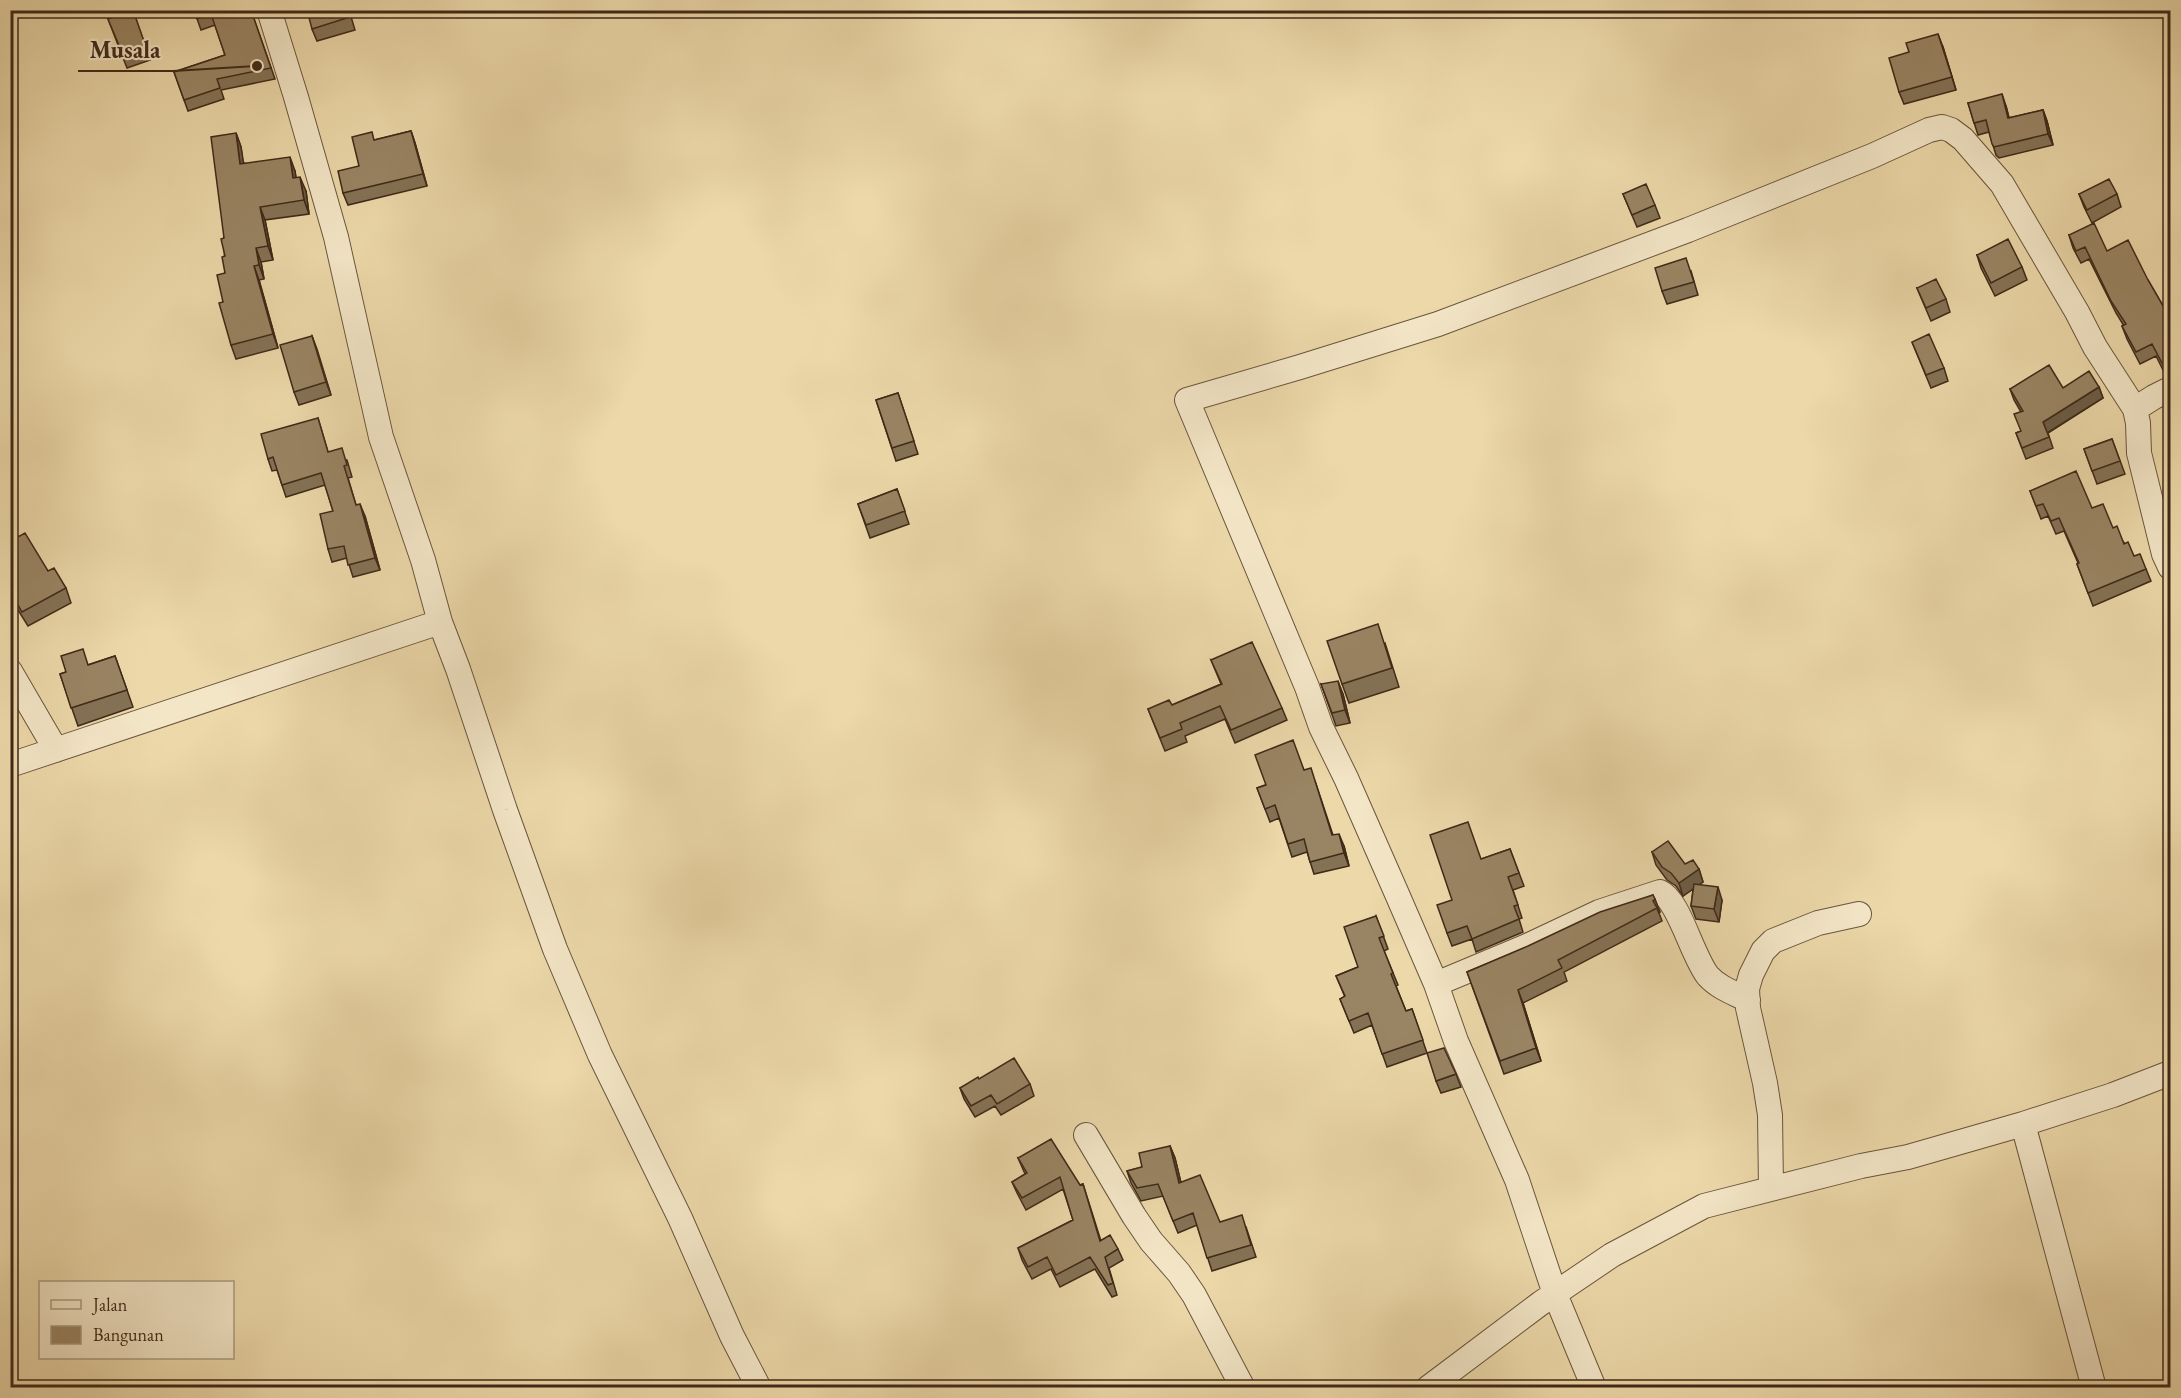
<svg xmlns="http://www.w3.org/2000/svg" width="2181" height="1398" font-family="'EB Garamond',serif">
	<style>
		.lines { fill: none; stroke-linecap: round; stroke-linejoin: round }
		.minor-casing { stroke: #6a553c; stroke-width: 26 }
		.minor { stroke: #f3e6c7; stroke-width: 24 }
		.wall { fill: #847255; stroke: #3f2918; stroke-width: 1.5 }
		.shaded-wall { fill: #6b5c45; stroke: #3f2918; stroke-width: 1.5 }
		.building { fill: #998463; stroke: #3f2918; stroke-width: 1.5 }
		.leader { fill: none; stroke: #3f2918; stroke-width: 2 }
		.callout-dot { fill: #3f2918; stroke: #f3e6c7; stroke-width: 2 }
		.callout-label { font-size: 24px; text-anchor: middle; font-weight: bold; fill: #3f2918; stroke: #f3e6c7; stroke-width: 4.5; stroke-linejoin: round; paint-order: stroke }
	</style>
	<rect width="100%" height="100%" fill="#ecd8a9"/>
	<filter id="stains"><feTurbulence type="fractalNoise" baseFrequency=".00333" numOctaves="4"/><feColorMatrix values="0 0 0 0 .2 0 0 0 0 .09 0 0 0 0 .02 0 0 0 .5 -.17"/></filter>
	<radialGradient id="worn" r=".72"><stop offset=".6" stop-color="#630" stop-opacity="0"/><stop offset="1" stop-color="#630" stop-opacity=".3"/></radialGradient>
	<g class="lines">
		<!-- minor casing -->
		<g class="minor-casing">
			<path id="minor" d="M269,10L296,97L336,237L381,437L423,560L440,622L458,669L505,810L555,949L600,1055L680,1218L732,1336L759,1388
				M2135,409L2154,397L2170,389
				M10,671L56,750
				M10,765L440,622
				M1436,984L1527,946L1599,912L1660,892C1679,900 1692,956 1708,976C1719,988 1734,993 1748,1000
				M2023,1124L2094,1388
				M1086,1135L1134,1216L1151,1241L1179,1273L1194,1295L1243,1388
				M1771,1188L1770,1115L1765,1083L1748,1008L1747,989L1751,975L1763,951L1773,941L1818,923L1859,914
				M1428,1388L1541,1303L1612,1255L1704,1206L1861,1166L1908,1157L2023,1124L2113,1095L2170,1073
				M1594,1388L1555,1294L1517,1180L1456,1041L1436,984L1397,894L1346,778L1321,727L1307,687L1187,400L1300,367L1438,324L1688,230L1872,156L1929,130L1942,127L1951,130L1963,139L2002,184L2077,312L2095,347L2135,409L2138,423L2139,453L2164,554L2170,567"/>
		</g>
		<!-- minor -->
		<use href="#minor" class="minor"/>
	</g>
	<!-- wall -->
	<path class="wall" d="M194,10L255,11L252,13L275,79L221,90L224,99L188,111L174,72L225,55L215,25L201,30Z
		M349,10L355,30L317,41L312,29Z
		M134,13L150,60L127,68L108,19L126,16Z
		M1943,47L1956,90L1904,104L1899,92Z
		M1968,103L2006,106L2009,118L2043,110L2047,121L2053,145L1999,158L1996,155L1989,132L1978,135Z
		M411,131L415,143L427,186L348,205L343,193L375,140Z
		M236,133L241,147L243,163L295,171L296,178L306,191L309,214L265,220L273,260L261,262L264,279L259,280L278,348L236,359L231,345L223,302L225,273L224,238Z
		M1623,194L1655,205L1660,218L1637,227Z
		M2079,194H2117L2121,207L2092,223L2084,207Z
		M2069,235L2107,251L2148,280L2170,318V376H2166L2156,356L2140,364L2127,339L2122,326H2124L2116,313L2089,259L2081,263L2073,248Z
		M10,245L13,252L14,276H10Z
		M1977,255L2022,267L2027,280L1995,296L1981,268Z
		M1691,271L1698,295L1667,304L1662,291Z
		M1917,288L1946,299L1950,312L1931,321Z
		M312,336L331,395L299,405L294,392Z
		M1912,342L1944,368L1948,381L1931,388Z
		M2099,387L2103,398L2048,433L2053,448L2026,459L2016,433L2021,431V412L2014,400L2010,389Z
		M898,393L918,454L896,461L876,400Z
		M2170,396V415L2165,400Z
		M318,418L328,452L347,460L352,477L348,478L356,505L365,516L380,570L353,577L347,558L332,562L328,549L333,511L325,485L286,497L277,470L272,471L268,459Z
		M2112,439L2125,474L2097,484L2084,449Z
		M897,489L909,524L870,538L858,504Z
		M2030,491L2092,508L2113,528L2134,556L2146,569L2151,581L2093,606L2077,564L2078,563L2064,531L2056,534L2048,516L2041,519Z
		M10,517L18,537L48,571L66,588L71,603L28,626L10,597Z
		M1385,643L1399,687L1349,703L1342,684Z
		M115,656L133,707L78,726L60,674Z
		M1211,660L1282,708L1287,720L1235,743L1225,719L1185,736L1187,742L1165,751L1148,709L1172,705L1221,684Z
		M1321,684L1343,694L1350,723L1336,726Z
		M1304,770L1315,781L1333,835L1344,846L1349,866L1314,874L1307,852L1292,857L1279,818L1270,822L1257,788Z
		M1510,849L1524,886L1513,890L1522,918L1519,919L1523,932L1476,952L1472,939L1452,946L1447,933L1452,900L1482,859Z
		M1652,852L1699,869L1703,882L1699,885L1722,900L1719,922L1696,919L1691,906L1693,889L1683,896L1676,886L1667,880L1656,865Z
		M1653,895L1660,912L1659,913L1662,921L1564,972L1567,981L1523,1003L1541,1061L1504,1074L1467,972Z
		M1376,916L1388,949L1384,951L1398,985L1396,986L1406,1011L1412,1009L1427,1053L1387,1067L1372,1025L1354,1033L1340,999L1345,997L1336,976L1358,967Z
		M1456,1074L1461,1087L1441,1093L1436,1081Z
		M979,1079L1030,1084L1034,1096L1001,1115L995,1106L975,1117L964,1099L960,1088Z
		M1170,1146L1175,1158L1181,1183L1220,1222L1246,1227L1256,1257L1212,1271L1197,1225L1178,1233L1163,1196L1141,1201L1131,1183L1127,1171L1142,1167Z
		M1018,1158L1080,1185L1083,1184L1101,1241L1118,1249L1123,1260L1109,1268L1117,1295L1112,1297L1095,1269L1060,1287L1051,1269L1032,1279L1022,1260L1018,1248L1073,1220L1063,1189L1026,1210L1017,1193L1012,1182L1025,1174Z"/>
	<!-- shaded-wall -->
	<path class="shaded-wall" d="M1938,34L1943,47L1956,90L1952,77Z
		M2002,94L2006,106L2012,129L2008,118Z
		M2043,110L2047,121L2053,145L2048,134Z
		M411,131L415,143L427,186L423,174Z
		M236,133L241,147L246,178L240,164Z
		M290,157L295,171L298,192L293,178Z
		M300,177L306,191L309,214L304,200Z
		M260,207L265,220L273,260L268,246Z
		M10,245L13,252L14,276L10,267Z
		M256,248L261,262L264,279L259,265Z
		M254,266L259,280L278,348L273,334Z
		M312,336L317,349L331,395L326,382Z
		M2099,387L2103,398L2047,433L2043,422Z
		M360,504L365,516L380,570L375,558Z
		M1338,681L1343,694L1350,723L1345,710Z
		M1339,834L1344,846L1349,866L1344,853Z
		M1699,869L1703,882L1683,896L1679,883Z
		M1718,887L1722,900L1719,922L1714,909Z
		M1655,899L1660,912L1659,913L1653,901Z
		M1518,990L1523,1003L1541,1061L1536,1048Z
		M1170,1146L1175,1158L1184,1195L1179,1183Z"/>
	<!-- building -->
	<path class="building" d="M194,10H251L271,68L217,79L220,88L184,100L174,72L225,55L211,14L197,19Z
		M307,10H348L350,17L312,29Z
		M125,13L126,16L134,13L146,47L123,55L108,19Z
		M1938,34L1952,77L1899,92L1889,58L1909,52L1906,43Z
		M2002,94L2008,118L2043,110L2048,134L1994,147L1992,144L1986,120L1974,123L1968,103Z
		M411,131L423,174L343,193L338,171L359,166L352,137L372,132L374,140Z
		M236,133L240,164L290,157L293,178L300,177L304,200L260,207L268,246L256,248L259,265L254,266L273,334L231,345L219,303L223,302L217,275L225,273L222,257L225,256L221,239L224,238L211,137Z
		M2109,179L2117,194L2087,210L2079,194Z
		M1646,184L1655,205L1632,215L1623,194Z
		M2094,223L2107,251L2128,240L2148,280L2170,318V364L2162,363L2152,344L2136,352L2122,326L2126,324L2111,301L2085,247L2076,251L2069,235Z
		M2008,239L2022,267L1991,283L1977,255Z
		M1686,258L1694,282L1662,291L1655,268Z
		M1936,279L1946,299L1926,308L1917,288Z
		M1929,334L1944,368L1926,375L1912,342Z
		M312,336L326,382L294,392L280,345Z
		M2049,365L2063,388L2089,371L2099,387L2043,422L2049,437L2022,448L2016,433L2021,431L2014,414L2023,411L2010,389Z
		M898,393L914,441L892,448L876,400Z
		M2170,396V410L2165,400Z
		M318,418L328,452L342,448L347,465L344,466L356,505L360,504L375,558L348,565L344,546L328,549L320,514L333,511L321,473L282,485L273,457L268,459L261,434Z
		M2112,439L2120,461L2092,471L2084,449Z
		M2076,471L2092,508L2103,504L2113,528L2117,526L2124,544L2128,542L2134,556L2140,554L2146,569L2088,593L2077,564L2079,563L2059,518L2051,521L2043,504L2036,506L2030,491Z
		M897,489L905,511L866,525L858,504Z
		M10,517L18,537L25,533L48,571L54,568L66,588L22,612L10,591Z
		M1378,624L1392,668L1342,684L1327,641Z
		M1252,642L1282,708L1231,730L1220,706L1180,723L1182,729L1160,738L1148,709L1169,700L1172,705L1222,684L1211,660Z
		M83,649L88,665L115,656L127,690L71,708L60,674L66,672L61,656Z
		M1338,681L1345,710L1332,713L1321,684Z
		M1293,740L1304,770L1311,768L1332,835L1339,834L1344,853L1310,862L1304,839L1288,844L1275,805L1265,809L1257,788L1266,785L1255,755Z
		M1468,822L1481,859L1510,849L1519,873L1508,877L1518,905L1514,906L1519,919L1472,939L1467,926L1447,933L1437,905L1452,900L1430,835Z
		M1668,841L1685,864L1693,860L1699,869L1679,883L1671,873L1662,867L1652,852Z
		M1694,884L1718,887L1714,909L1691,906Z
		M1653,895L1655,899L1653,901L1657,908L1558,960L1562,968L1518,990L1536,1048L1500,1061L1467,972L1528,946L1600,912Z
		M1376,916L1384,936L1379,938L1393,973L1391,974L1406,1011L1412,1009L1423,1040L1382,1054L1368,1013L1349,1021L1340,999L1345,996L1336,976L1358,967L1344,927Z
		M1444,1048L1456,1074L1436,1081L1427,1053Z
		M1014,1058L1030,1084L997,1104L991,1095L971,1106L960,1088L978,1077L979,1079Z
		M1051,1139L1080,1185L1083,1184L1100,1241L1110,1235L1118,1249L1105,1257L1113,1283L1108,1285L1090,1257L1056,1275L1047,1257L1028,1267L1018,1248L1073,1220L1060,1177L1022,1198L1012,1182L1027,1173L1018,1158Z
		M1170,1146L1179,1183L1200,1175L1220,1222L1242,1215L1251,1245L1207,1258L1193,1213L1173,1221L1158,1184L1137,1188L1127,1171L1142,1167L1139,1153Z"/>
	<!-- callouts -->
	<path class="leader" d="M257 66L173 71H78"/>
	<circle class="callout-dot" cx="257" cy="66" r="6"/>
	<g class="callout-label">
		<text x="125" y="58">Musala</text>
	</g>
	<!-- margin -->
	<rect width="2181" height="1398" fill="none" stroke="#ecd8a9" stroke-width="36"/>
	<rect x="12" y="12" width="2157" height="1374" fill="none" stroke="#3f2918" stroke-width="3"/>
	<rect x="18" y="18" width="2145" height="1362" fill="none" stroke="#3f2918" stroke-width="1.5"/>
	<!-- legend -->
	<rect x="39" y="1281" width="195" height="78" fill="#f3e6c7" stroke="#ab9a81" stroke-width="1.5"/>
	<rect x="51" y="1300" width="30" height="9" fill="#f3e6c7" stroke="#ab9a81" stroke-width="1.5"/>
	<text x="93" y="1311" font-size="18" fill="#3f2918">Jalan</text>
	<rect x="51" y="1326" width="30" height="18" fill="#998463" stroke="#ab9a81" stroke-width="1.5"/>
	<text x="93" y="1341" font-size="18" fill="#3f2918">Bangunan</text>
	<rect width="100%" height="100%" filter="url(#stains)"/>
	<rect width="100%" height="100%" fill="url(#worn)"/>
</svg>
